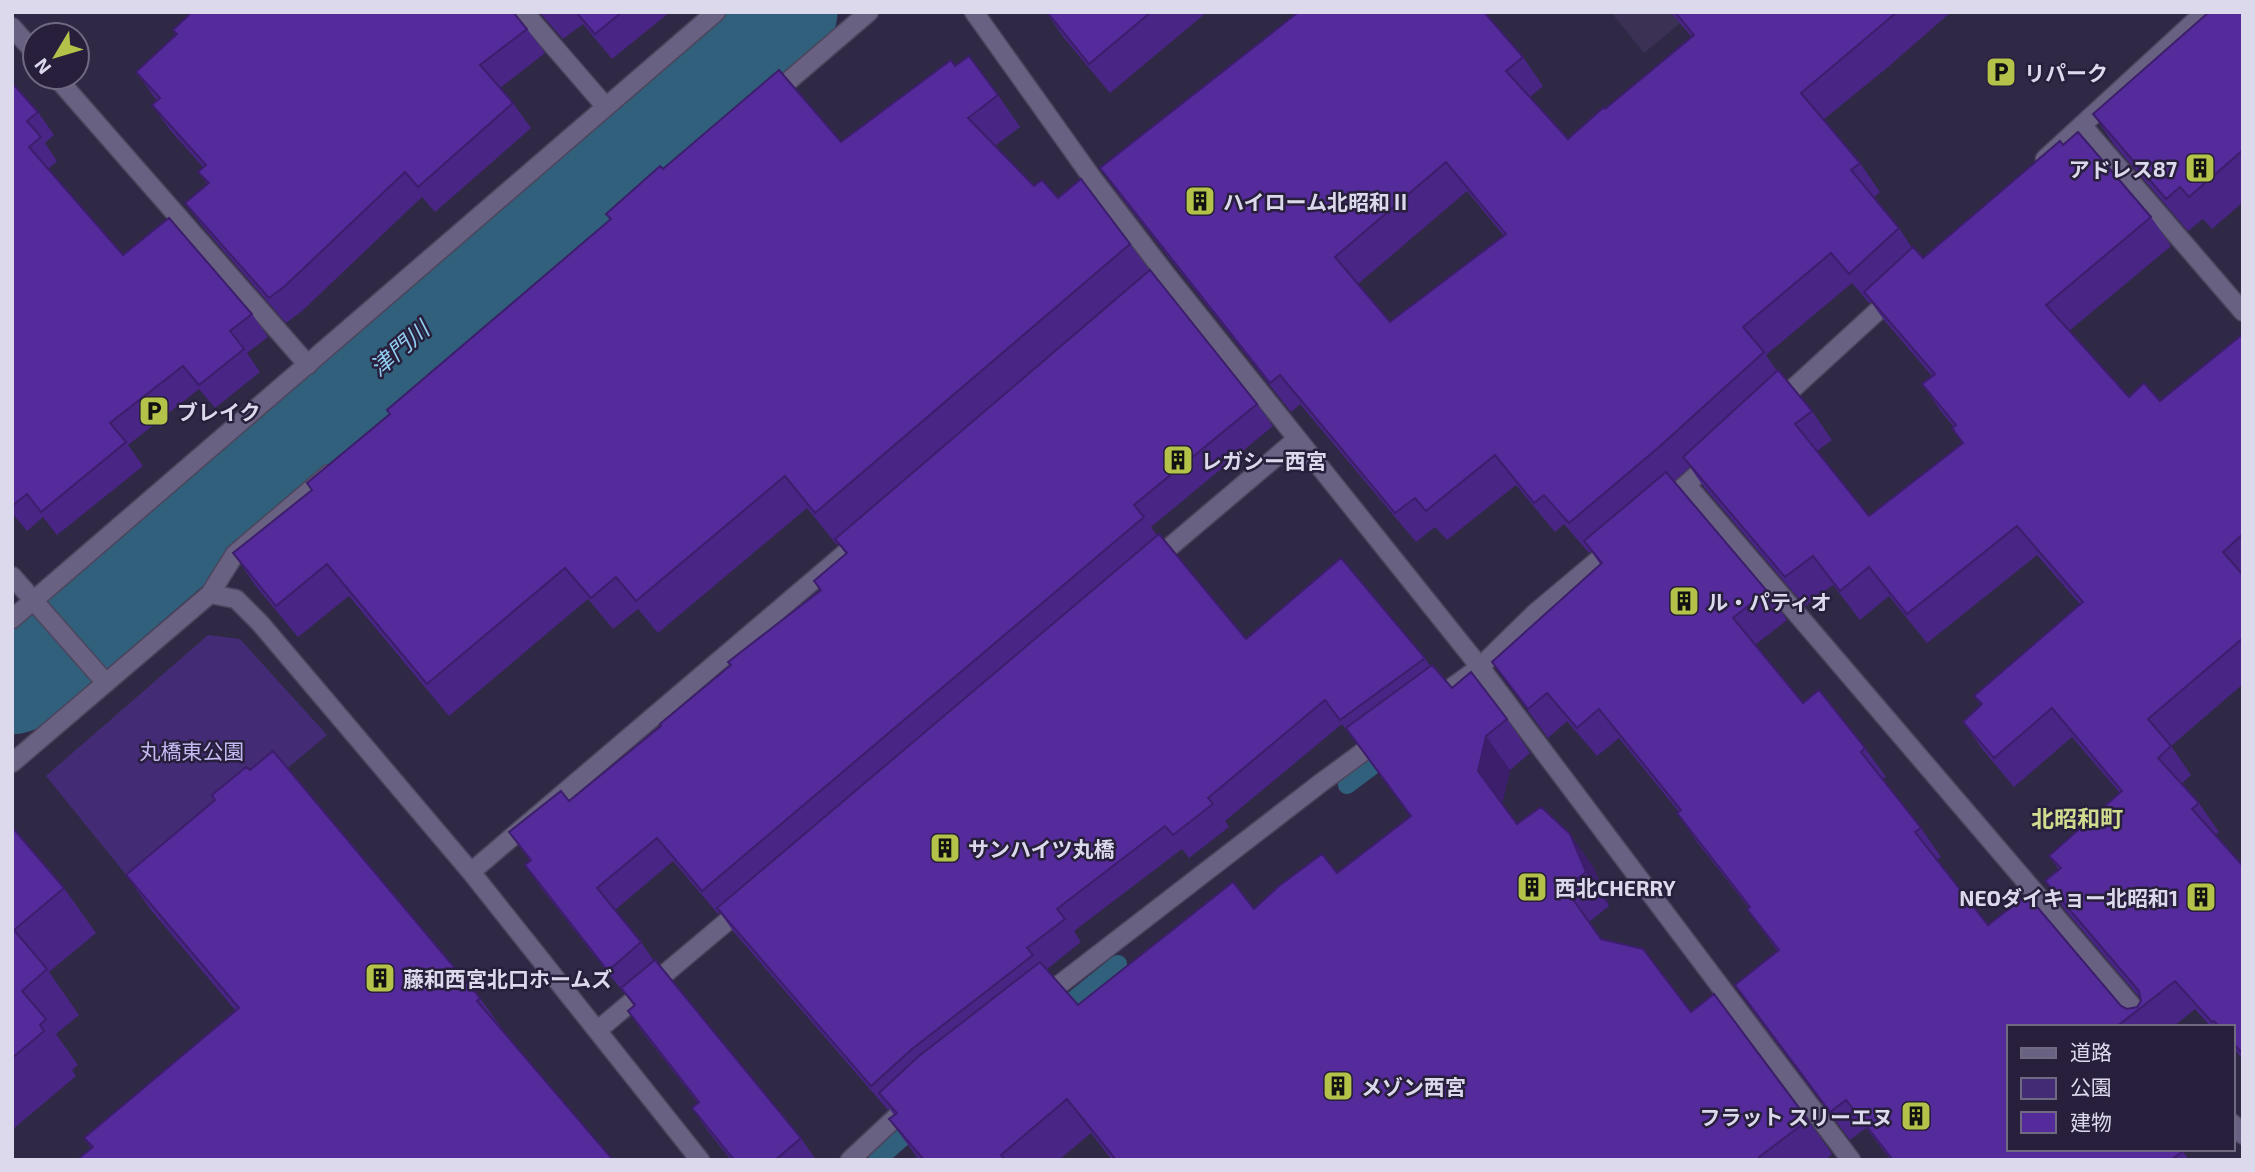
<svg xmlns="http://www.w3.org/2000/svg" width="2255" height="1172" font-family="'Exo 2','Noto Sans JP',sans-serif">
	<style>
		.built { fill: #3a3154 }
		.green { fill: #442b76 }
		.lines { fill: none; stroke-linecap: round; stroke-linejoin: round }
		.stream { stroke: #30607b; stroke-width: 18 }
		.river { stroke: #30607b; stroke-width: 103 }
		.street-casing { stroke: #4c455d; stroke-width: 21 }
		.street { stroke: #686181; stroke-width: 18 }
		.wall { fill: #492585; fill-rule: evenodd }
		.shaded-wall { fill: #3c1e6c }
		.building { fill: #552b9b; stroke: #3c1e6c; stroke-width: 2; fill-rule: evenodd }
		.labels { text-anchor: middle; dominant-baseline: central; stroke-width: 5; stroke-linejoin: round; paint-order: stroke }
		.poi-label { font-size: 21px; font-weight: bold; fill: #ddd9ec; stroke: #271f3b; text-anchor: start }
		.park-label { font-size: 21px; fill: #c5b9f1; stroke: #271f3b }
		.water-label { font-size: 23px; font-style: italic; fill: #90cdf0; stroke: #271f3b }
		.neighbourhood-label { font-size: 23px; font-weight: bold; fill: #d2dc8f; stroke: #271f3b }
	</style>
	<rect width="100%" height="100%" fill="#302945"/>
	<!-- built -->
	<path class="built" d="M1611,12H1694L1644,53Z"/>
	<!-- green -->
	<path class="green" d="M208,635L240,639L327,735L140,892L46,776Z"/>
	<g class="lines">
		<!-- stream -->
		<path class="stream" d="M1347,785L1391,752
			M1056,1014L1118,964
			M877,1160L919,1123"/>
		<!-- river -->
		<path class="river" d="M12,683L786,12"/>
		<!-- street casing -->
		<g class="street-casing">
			<path id="street" d="M524,12L606,107
				M974,12L1093,179L1168,277L1480,667L1851,1160
				M12,27L35,53
				M56,77L308,365
				M771,96L869,12
				M2082,125L2243,312
				M2045,159L2205,12
				M1776,404L1895,295
				M1687,485L2150,1027
				M1664,504L1714,460
				M1152,562L1297,439
				M12,576L106,683
				M210,594L236,599L260,623L471,872L700,1160
				M12,619L716,12
				M1433,701L1480,667L1534,614L1616,545
				M12,763L210,594L235,554L329,474
				M471,872L863,538
				M1042,998L1322,782L1382,738
				M598,1030L743,908
				M2232,1123L2243,1135
				M850,1160L909,1105"/>
		</g>
		<!-- street -->
		<use href="#street" class="street"/>
	</g>
	<!-- wall -->
	<path class="wall" d="M539,12H670L612,59L583,24L563,39Z
		M1046,12H1207L1110,93L1064,38Z
		M1292,12H1484L1523,57L1543,86L1530,97L1568,139L1692,37L1670,12H1951L1888,67L1823,120L1860,163L1880,192L1873,198L1899,228L1912,248L1923,258L2063,145L2151,217L2171,246L2069,331L2129,397L2160,401L2243,334V684L2171,746L2191,775L2181,784L2199,803L2219,832L2215,835L2243,866V1059L2234,1049L2232,1051V1027H2211L2195,1009L2173,1027H2008L2181,1149L2189,1160H1891L1866,1128L1850,1140L1755,1014L1735,985L1778,952L1747,909L1749,908L1697,842L1677,813L1679,812L1619,738L1597,756L1567,721L1548,738L1492,662L1600,564L1591,551L1589,553L1564,524L1555,532L1516,485L1447,540L1435,527L1416,542L1300,404L1291,412L1121,197L1100,168L1294,16ZM1467,191L1504,236L1390,322L1358,284ZM1852,283L1869,303L1871,302L1884,320L1932,376L1922,384L1942,413L1954,427L1962,443L1869,516L1817,451L1832,440L1812,411L1777,371L1766,355ZM1690,467L1703,486L1805,606L1833,585L1860,620L1889,596L1927,643L2037,555L2080,604L1974,696L1981,705L1963,722L1983,750L2014,787L2072,737L2120,793L2049,856L2059,870L2045,881L2065,910L2140,998L2141,1001L2137,1007L2127,1009L1988,925L1937,860L1941,857L1921,828L1882,779L1886,777L1865,748L1803,703L1755,645L1787,620L1767,591L1673,482Z
		M2243,12V202L2212,229L2203,219L2188,231L2115,146L2093,114Z
		M527,29L545,53L500,88L513,103L531,128L435,212L422,197L302,311L286,323L203,227L185,203L208,185L198,172L203,167L170,130L152,105L157,101L136,72L176,34L173,30Z
		M955,66L998,95L1020,127L995,146L1034,186L1058,198L1130,244L1150,271L1257,404L1273,426L1151,527L1157,535L1246,639L1425,658L1430,666L1452,688L1507,719L1530,753L1510,770L1502,804L1517,824L1594,868L1609,906L1589,922L1601,939L1691,1012L1808,1120L1832,1154L1825,1160H1112L1091,1133L1059,1160H919L889,1119L894,1115L889,1108L888,1110L733,931L720,912L718,914L673,861L615,910L641,942L654,961L801,1138L816,1160H731L708,1131L692,1108L698,1103L644,1034L628,1011L634,1006L625,993H624L541,888L525,865L530,861L509,832L569,801L661,726L730,665L728,662L820,591L814,581L846,554L838,543L837,545L807,508L658,633L638,609L613,629L588,599L449,716L349,596L298,637L255,585L233,553L312,490L389,414L611,220L606,214L663,169L841,142ZM1342,724L1410,816L1337,873L1254,909L1078,1005L1047,969L1081,942L1074,931L1182,849L1189,858L1229,827L1225,821Z
		M12,83L38,112L54,135L45,143L57,161L48,169L123,255L252,314L268,337L247,353L260,372L215,408L199,389L128,445L143,466L57,535L43,517L27,531L12,513Z
		M12,827L64,888L96,933L49,972L79,1015L56,1034L78,1065L72,1070L76,1076L12,1130Z
		M126,875L480,998L505,1033L91,1148L84,1138L236,1011L151,910Z"/>
	<!-- shaded-wall -->
	<path class="shaded-wall" d="M1486,736L1510,770L1502,805L1478,771Z
		M1570,834L1594,868L1609,906L1586,872Z"/>
	<!-- building -->
	<path class="building" d="M192,12H513L527,29L480,65L513,103L418,187L405,172L285,286L269,298L185,203L209,183L198,172L206,165L152,105L160,98L136,72L177,34L173,30Z
		M576,12H622L595,34Z
		M1047,12H1151L1089,64Z
		M1294,12H1484L1523,57L1506,71L1568,139L1604,107L1605,109L1694,35L1675,12H1897L1801,93L1860,163L1851,170L1899,228L1849,274L1831,253L1743,327L1764,352L1659,447L1569,523L1544,495L1534,503L1495,455L1426,511L1415,498L1395,513L1280,375L1270,383L1100,168L1296,14ZM1446,162L1506,234L1390,322L1335,257Z
		M2209,12H2243V150L2189,197L2180,187L2166,199L2093,114Z
		M969,56L998,95L968,118L1034,186L1042,180L1058,198L1081,179L1130,244L815,513L785,476L636,601L616,577L591,598L565,568L427,684L327,564L276,606L233,553L312,490L307,483L390,414L387,410L611,219L606,214L660,166L663,169L779,70L841,142L951,60L955,66Z
		M12,83L38,112L27,121L41,137L29,147L123,255L169,218L252,314L230,331L244,349L199,385L183,366L110,423L126,442L41,512L27,494L12,506Z
		M2078,132L2151,217L2046,305L2129,397L2144,383L2160,401L2243,334V534L2223,552L2243,575V638L2148,719L2171,746L2158,758L2199,803L2192,809L2243,866V1054L2232,1042V1027H2219L2214,1021L2212,1022L2175,981L2116,1027H2008V1149H2181L2183,1151L2171,1160H1893L1846,1100L1830,1112L1735,985L1779,950L1747,909L1750,907L1677,813L1681,810L1599,709L1577,728L1547,693L1528,709L1492,662L1602,563L1584,541L1666,472L1767,591L1733,618L1803,703L1819,690L1865,748L1861,752L1921,828L1915,832L1988,925L2027,895L2121,1006L2127,1009L2137,1007L2141,1001L2139,991L2045,881L2061,868L2049,856L2122,791L2052,708L1994,758L1963,722L1982,704L1974,696L2083,602L2017,526L1907,614L1869,567L1840,591L1813,556L1785,577L1683,457L1778,370L1812,411L1795,424L1869,516L1963,443L1952,428L1956,425L1922,384L1935,374L1864,292L1913,247L1923,258L2060,141L2063,145Z
		M1150,270L1257,404L1134,505L1144,517L702,891L657,838L597,888L641,942L608,971L525,865L531,860L509,832L561,791L569,801L661,726L660,724L731,665L728,662L821,590L814,581L847,553L835,539Z
		M1159,534L1246,639L1341,558L1425,658L1340,720L1325,700L1208,798L1213,804L1173,835L1165,826L1057,909L1065,919L1027,948L1033,955L912,1049L871,1086L717,908Z
		M1432,665L1452,688L1471,672L1507,719L1486,736L1478,771L1517,824L1541,807L1570,834L1586,872L1565,888L1601,939L1643,949L1691,1012L1714,994L1808,1120L1759,1157L1761,1160H1116L1067,1099L1001,1155L1005,1160H924L889,1119L897,1113L879,1093L919,1056L1040,962L1078,1005L1233,882L1254,909L1279,886L1322,854L1337,873L1411,816L1346,728Z
		M273,751L480,998L477,1001L613,1160H77L93,1147L84,1138L239,1008L126,875L215,800L212,795L246,767L250,770Z
		M12,827L64,888L14,930L47,969L22,991L46,1019L40,1025L44,1031L12,1058Z
		M655,960L801,1138L775,1160H734L692,1108L699,1102L628,1011L635,1005L621,988Z"/>
	<!-- icons -->
	<defs>
		<g id="parking-square" transform="scale(1.575)"><rect x="-9" y="-9" width="18" height="18" rx="4" fill="#b5c249" stroke="#271f3b"/><path d="M-3.5-5.5H1a3.5 3.5 0 0 1 0 7H-1V5.5H-3.5ZM-1-3.4V-.6H.8a1.4 1.4 0 0 0 0-2.8Z" fill="#111"/></g>
		<g id="building-square" transform="scale(1.575)"><rect x="-9" y="-9" width="18" height="18" rx="4" fill="#b5c249" stroke="#271f3b"/><path d="M-4-6H4V6H1V3H-1V6H-4ZM-2.5-4.3h1.7v1.8h-1.7ZM.8-4.3h1.7v1.8H.8ZM-2.5-1h1.7V.8h-1.7ZM.8-1h1.7V.8H.8Z" fill="#111"/></g>
	</defs>
	<g fill-rule="evenodd">
		<use href="#parking-square" x="2001" y="72"/>
		<use href="#building-square" x="2200" y="168"/>
		<use href="#building-square" x="1200" y="201"/>
		<use href="#parking-square" x="154" y="411"/>
		<use href="#building-square" x="1178" y="460"/>
		<use href="#building-square" x="1684" y="601"/>
		<use href="#building-square" x="945" y="848"/>
		<use href="#building-square" x="1532" y="887"/>
		<use href="#building-square" x="2201" y="897"/>
		<use href="#building-square" x="380" y="978"/>
		<use href="#building-square" x="1338" y="1086"/>
		<use href="#building-square" x="1916" y="1116"/>
	</g>
	<g class="labels">
		<!-- poi labels -->
		<g class="poi-label">
			<text x="2024" y="72">リパーク</text>
			<text x="2177" y="168" text-anchor="end">アドレス87</text>
			<text x="1223" y="201">ハイローム北昭和Ⅱ</text>
			<text x="177" y="411">ブレイク</text>
			<text x="1201" y="460">レガシー西宮</text>
			<text x="1707" y="601">ル・パティオ</text>
			<text x="968" y="848">サンハイツ丸橋</text>
			<text x="1555" y="887">西北CHERRY</text>
			<text x="2178" y="897" text-anchor="end">NEOダイキョー北昭和1</text>
			<text x="403" y="978">藤和西宮北口ホームズ</text>
			<text x="1361" y="1086">メゾン西宮</text>
			<text x="1893" y="1116" text-anchor="end">フラット スリーエヌ</text>
		</g>
		<!-- park labels -->
		<g class="park-label">
			<text x="192" y="750">丸橋東公園</text>
		</g>
		<!-- water labels -->
		<g class="water-label">
			<text transform="translate(399 348) rotate(-41)">津門川</text>
		</g>
		<!-- neighbourhood labels -->
		<g class="neighbourhood-label">
			<text x="2077" y="818">北昭和町</text>
		</g>
	</g>
	<!-- border -->
	<rect width="2255" height="1172" fill="none" stroke="#ddd9ec" stroke-width="28"/>
	<!-- legend -->
	<rect x="2007" y="1025" width="228" height="126" fill="#271f3b" stroke="#706982" stroke-width="2"/>
	<rect x="2021" y="1048" width="35" height="10" fill="#686181" stroke="#706982" stroke-width="2"/>
	<text x="2070" y="1060" font-size="21" fill="#ddd9ec">道路</text>
	<rect x="2021" y="1078" width="35" height="21" fill="#442b76" stroke="#706982" stroke-width="2"/>
	<text x="2070" y="1095" font-size="21" fill="#ddd9ec">公園</text>
	<rect x="2021" y="1112" width="35" height="21" fill="#552b9b" stroke="#706982" stroke-width="2"/>
	<text x="2070" y="1130" font-size="21" fill="#ddd9ec">建物</text>
	<!-- north arrow -->
	<g transform="translate(56 56) rotate(232)"><circle r="33" fill="#271f3b" stroke="#706982" stroke-width="2"/>
	<path d="M0-5L12 26L0 18L-12 26Z" fill="#b5c249"/>
	<text y="-10" font-size="19" font-weight="bold" text-anchor="middle" fill="#ddd9ec">N</text>
	</g>
</svg>
